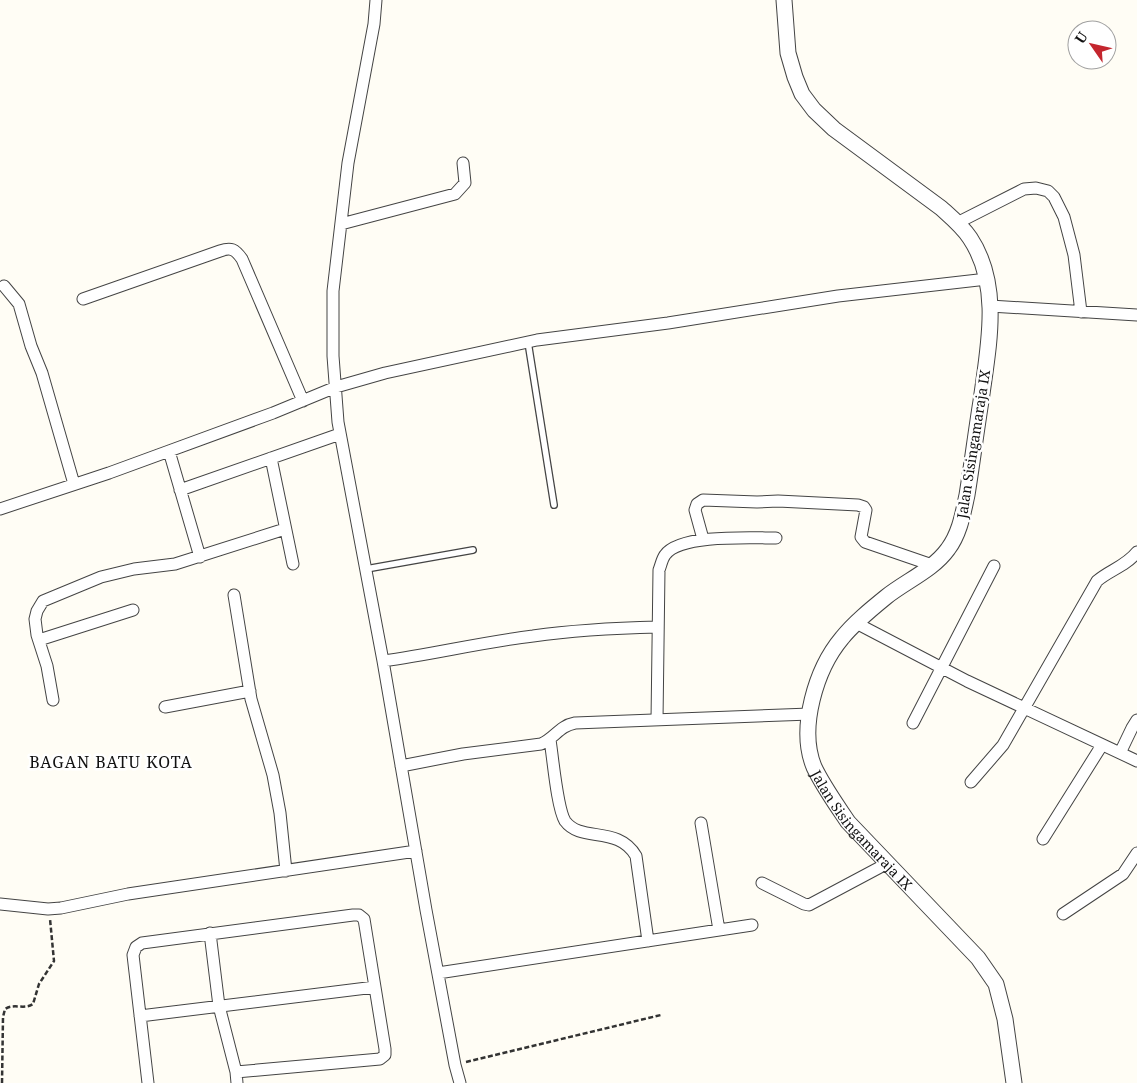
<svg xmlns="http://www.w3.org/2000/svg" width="1137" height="1083" font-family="'Noto Serif',serif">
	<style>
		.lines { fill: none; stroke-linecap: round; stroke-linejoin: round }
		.service-casing { stroke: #444; stroke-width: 8 }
		.minor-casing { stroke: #444; stroke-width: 13 }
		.tertiary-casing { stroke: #444; stroke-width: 17 }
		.path { stroke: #333; stroke-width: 2.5; stroke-dasharray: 5 2.5; stroke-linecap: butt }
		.service { stroke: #fff; stroke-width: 5.5 }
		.minor { stroke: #fff; stroke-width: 11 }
		.tertiary { stroke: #fff; stroke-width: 15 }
		.labels { text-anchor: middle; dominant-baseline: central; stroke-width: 5; stroke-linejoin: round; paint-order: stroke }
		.street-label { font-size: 14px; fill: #111; stroke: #fff }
		.quarter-label { font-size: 16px; letter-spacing: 1px; fill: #111; stroke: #fff }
	</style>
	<rect width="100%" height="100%" fill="#fffdf5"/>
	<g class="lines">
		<!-- service casing -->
		<g class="service-casing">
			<path id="service" d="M528,342L554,505
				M366,569L473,550"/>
		</g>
		<!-- minor casing -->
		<g class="minor-casing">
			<path id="minor" d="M376,0L374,24L348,163L333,291V356L338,422L383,661L426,910L455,1065L460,1083
				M957,223L1024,189L1036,188L1048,191L1054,197L1064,217L1074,255L1081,312
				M341,224L455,194L465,183L463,163
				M4,286L19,304L31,346L42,373L74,484
				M83,299L220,251C231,247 235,249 242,259L303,401
				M990,306L1137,315
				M169,451L200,557
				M271,458L293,564
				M180,490L340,434
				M0,509L109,473L273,413L336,387L385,373L537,340L668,323L838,296L987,279
				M703,539L695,510L697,504L703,500L757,502L778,501L858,505L864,507L866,510L861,537L865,542L932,565
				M234,595L251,699L273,775L280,813L286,871
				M856,623L967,681L1137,761
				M39,640L133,610
				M383,661C434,654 483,642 533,636C575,630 616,628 658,627
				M53,700L47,666L37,635L35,619L37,611L43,601L101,577L134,569L175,564L285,529
				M165,707L250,691
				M657,720L659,570C661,565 662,559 665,555C680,534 751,538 776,538
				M913,723L994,566
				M550,740C553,758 557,808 565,821C581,843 618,825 636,856L648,941
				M1120,753L1132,728L1137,720
				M401,766L463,754L541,744C555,738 559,726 575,723L810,714
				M971,782L1003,745L1097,581C1110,570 1126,566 1137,552
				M701,823L719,930
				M1043,839L1102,745
				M762,883L804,904L809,905L886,864
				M0,904L48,909L61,908L128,894L416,851
				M1063,914L1123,874L1137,853
				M210,933L219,1006L236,1072L237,1083
				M438,973L752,925
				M140,1016L375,987
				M148,1083L133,955L136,947L142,943L353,915H359L364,919L385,1049V1055L380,1059L236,1072"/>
		</g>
		<!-- tertiary casing -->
		<g class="tertiary-casing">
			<g id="tertiary">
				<path id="s1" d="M784,0L788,53L795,77L802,94L814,110L834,129L941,208C951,217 962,226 970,238C1002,286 988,348 981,401C976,432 972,464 967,495C963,513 960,533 948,549C933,570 906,581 886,597C870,610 854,623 842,638C816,669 798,728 814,767C823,786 836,804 848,822L978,958L996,984L1005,1019L1014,1083"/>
			</g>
		</g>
		<!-- path -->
		<path class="path" d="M466,1062L661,1015
			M2,1083L3,1017L5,1009C14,1003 24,1010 33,1004L39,984L54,961L50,919"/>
		<!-- service -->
		<use href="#service" class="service"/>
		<!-- minor -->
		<use href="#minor" class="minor"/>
		<!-- tertiary -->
		<use href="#tertiary" class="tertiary"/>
	</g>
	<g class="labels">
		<!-- street labels -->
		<g class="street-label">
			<text transform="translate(973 444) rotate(-81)">Jalan Sisingamaraja IX</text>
			<text stroke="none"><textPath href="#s1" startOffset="995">Jalan Sisingamaraja IX</textPath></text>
		</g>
		<!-- quarter labels -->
		<g class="quarter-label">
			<text x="111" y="762">BAGAN BATU KOTA</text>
		</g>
	</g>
	<!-- north arrow -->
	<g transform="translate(1092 45) rotate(304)"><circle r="24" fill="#ffffff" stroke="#a0a0a0"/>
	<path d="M0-4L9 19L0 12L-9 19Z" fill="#c4262e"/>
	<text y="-8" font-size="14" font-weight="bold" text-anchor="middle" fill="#111111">U</text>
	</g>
</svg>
